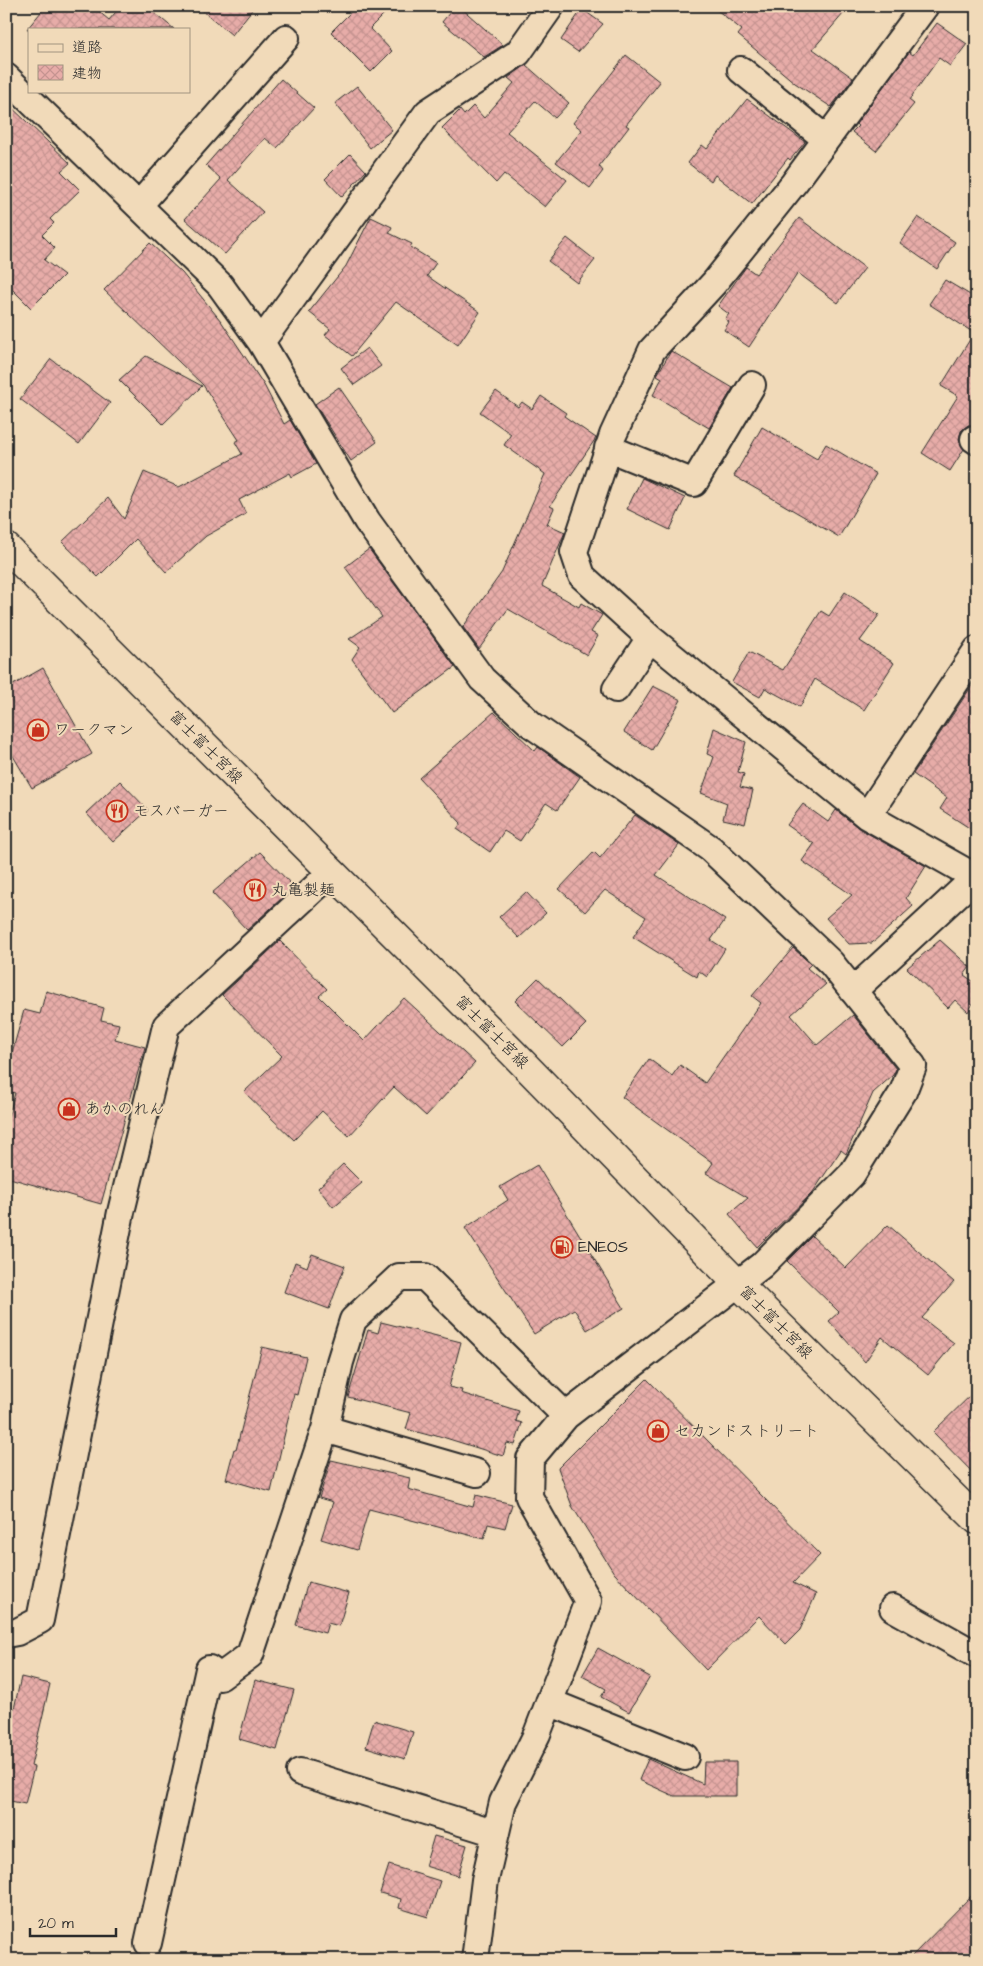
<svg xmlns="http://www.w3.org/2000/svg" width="983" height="1966" font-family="'Architects Daughter','Klee One',sans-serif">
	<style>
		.building { fill: url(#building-cross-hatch); stroke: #2b2b2b }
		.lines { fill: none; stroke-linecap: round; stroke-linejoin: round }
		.minor-casing { stroke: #2b2b2b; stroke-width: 30 }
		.secondary-casing { stroke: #2b2b2b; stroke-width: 31 }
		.minor { stroke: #f1dab9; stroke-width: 26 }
		.secondary { stroke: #f1dab9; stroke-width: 28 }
		.labels { text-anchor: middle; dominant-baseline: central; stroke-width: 4; stroke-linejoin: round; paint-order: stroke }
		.poi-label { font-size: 16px; fill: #2b2b2b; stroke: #f1dab9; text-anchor: start }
		.street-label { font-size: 16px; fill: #2b2b2b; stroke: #f1dab9 }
	</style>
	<defs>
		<pattern id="building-cross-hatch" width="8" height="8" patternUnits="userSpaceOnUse" patternTransform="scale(1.25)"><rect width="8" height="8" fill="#e7aca8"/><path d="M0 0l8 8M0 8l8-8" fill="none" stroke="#c69491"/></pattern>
	</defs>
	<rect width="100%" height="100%" fill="#f1dab9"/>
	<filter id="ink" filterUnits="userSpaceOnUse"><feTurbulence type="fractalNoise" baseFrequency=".02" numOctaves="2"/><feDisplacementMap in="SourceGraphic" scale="10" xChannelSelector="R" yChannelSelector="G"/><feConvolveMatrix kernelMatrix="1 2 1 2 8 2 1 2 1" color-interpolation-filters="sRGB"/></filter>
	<g filter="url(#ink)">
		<!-- building -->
		<path class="building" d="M46,6H92L109,20L121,6H146L174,29H27Z
			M197,6H255L232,35Z
			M357,6H392L370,28L392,51L371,72L331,32Z
			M455,6H459L503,45L484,57L442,22Z
			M712,6H850L813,49L853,78L831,107L795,83L738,35L742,30Z
			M582,9L603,24L578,52L561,40Z
			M937,23L967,44L950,66L939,58L909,100L914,104L876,151L852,132L858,126L856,124L909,52L913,55Z
			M626,55L660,82L626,125L629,127L599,166L603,171L590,188L556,162L582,130L573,123Z
			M526,65L569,103L555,118L535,101L507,132L567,180L545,207L504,174L496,183L442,128L460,110L464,115L473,106L484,118L514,83L508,78Z
			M281,79L314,108L277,148L265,138L228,180L263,212L225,254L185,219L221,179L206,165Z
			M357,86L392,130L370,148L335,103Z
			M747,99L805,142L790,160L788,158L752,204L715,175L711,181L688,163L702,145L707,149Z
			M6,102L70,163L61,171L80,190L50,219L54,223L42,235L55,248L44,260L64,275L31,308L6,283Z
			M350,154L366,171L342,197L325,179Z
			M371,217L392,227L389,233L412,244L410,247L436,263L427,276L480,312L458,345L396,302L352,356L325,335L330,329L309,312L346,266Z
			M918,217L955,242L937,269L900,243Z
			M799,218L865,268L838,303L798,273L749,347L724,330L729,322L725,319L729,314L718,306L746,267L756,274Z
			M567,238L595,260L577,283L548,261Z
			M150,243L182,273L221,321L264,385L284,424L290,420L316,464L292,477L290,473L239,500L246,514L206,536L166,572L136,539L98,577L62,542L108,498L124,519L144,472L179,487L242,454L235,442L239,440L203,385L104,290Z
			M945,280L977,299V425H968L961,431L959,439L964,449L950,471L922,453L958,396L941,386L974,333L929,304Z
			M367,348L381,366L354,385L341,368Z
			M671,351L733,388L709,428L653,395L662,378L657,375Z
			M146,356L202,386L163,424L119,380Z
			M51,359L110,403L79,444L20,399Z
			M339,387L377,442L351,461L315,404Z
			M496,391L518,407L522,402L532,409L541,396L566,413L564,416L596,438L550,506L554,508L547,524L565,532L542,586L579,607L581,603L602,615L591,632L598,636L587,655L508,609L479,649L463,627L502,572L545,474L504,445L511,434L480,412Z
			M762,427L817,459L826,444L876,474L839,537L734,476Z
			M642,478L685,498L670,530L627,509Z
			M369,549L455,667L392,713L352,659L360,647L349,639L382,617L345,567Z
			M845,592L879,615L860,641L894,663L864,710L815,679L800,707L765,688L760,697L732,682L749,652L783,670L821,611L829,616Z
			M43,668L92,754L32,788L6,744V689Z
			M977,678V833L940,809L947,798L913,774Z
			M653,686L681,700L652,750L624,732Z
			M494,712L535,751L538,747L580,777L557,810L546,803L520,841L504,831L490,852L457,829L461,823L419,778Z
			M714,728L746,742L738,772L744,774L740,787L753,790L745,824L723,819L727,803L701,793L714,757L707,754Z
			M120,781L148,810L113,842L86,813Z
			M803,804L828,822L836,810L860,829L926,866L906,898L913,906L872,943L849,944L826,918L852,895L802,861L814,844L787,825Z
			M635,815L679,845L656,875L725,920L711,940L725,949L707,977L699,971L697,977L633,937L646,917L605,890L585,912L559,889L594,852L600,858Z
			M260,852L294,887L247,930L212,893Z
			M526,892L546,913L519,938L499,917Z
			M940,940L970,967L964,975L977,984V997L968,1012L955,1000L948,1008L907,968Z
			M280,941L327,989L319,996L364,1041L404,998L475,1063L426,1116L394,1087L349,1136L322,1111L294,1140L244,1092L282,1056L222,995Z
			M793,948L811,964L807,968L826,984L791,1015L817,1045L853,1015L896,1069L893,1075L873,1093L846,1154L841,1150L813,1192L757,1247L729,1214L748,1198L706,1173L713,1163L622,1097L649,1059L672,1076L680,1065L705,1083L761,1003L752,996Z
			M538,978L586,1024L563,1047L515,1001Z
			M46,991L104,1008L101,1020L119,1024L115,1039L145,1047L101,1204L6,1177V1125L15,1093L6,1091V1074L24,1010L40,1014Z
			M343,1164L362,1183L333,1207L318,1188Z
			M537,1165L624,1308L587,1330L574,1309L534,1334L465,1228L508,1200L500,1187Z
			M888,1225L954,1282L922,1318L954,1343L928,1375L882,1337L865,1362L829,1321L839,1312L787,1261L812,1236L846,1268Z
			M312,1254L345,1266L329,1309L284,1292L295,1262L307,1267Z
			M381,1322L461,1342L449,1387L462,1390L461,1393L519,1411L516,1421L522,1423L515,1445L507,1443L503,1456L433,1434L432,1436L406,1429L411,1413L348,1397L368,1330L378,1333Z
			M262,1347L306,1357L297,1395L294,1394L271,1492L226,1479L234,1449L236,1450Z
			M647,1379L820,1555L793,1583L816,1594L800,1630L786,1644L759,1616L706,1670L614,1573L572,1506L558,1468Z
			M977,1389V1477L933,1432Z
			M331,1460L410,1478L408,1489L473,1507L476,1495L512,1504L505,1528L488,1524L484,1539L369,1509L357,1550L321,1539L333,1502L319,1498Z
			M308,1582L349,1593L339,1626L328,1623L325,1633L296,1625Z
			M598,1648L650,1677L629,1712L601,1697L606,1689L582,1676Z
			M21,1677L50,1684L31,1766L34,1767L25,1804L6,1800V1707L14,1709Z
			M255,1680L294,1690L277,1750L239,1739Z
			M374,1720L413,1732L405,1759L366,1747Z
			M648,1759L703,1784L704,1762H736V1796H674L639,1780Z
			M434,1836L467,1845L458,1876L425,1866Z
			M389,1865L440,1881L428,1917L399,1908L401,1899L380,1893Z
			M977,1890V1960H908Z"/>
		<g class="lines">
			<!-- minor casing -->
			<g class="minor-casing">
				<path id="minor" d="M741,70L826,139
					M6,77L220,285L261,342L367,521L482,679L532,725L711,849L831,963L913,1066L903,1092L852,1174L762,1265L566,1416L530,1459L529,1497L588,1601L537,1734L503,1802L485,1880L475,1960
					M139,205L286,38
					M261,342L428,112L518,53L551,6
					M974,439L977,441
					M608,448L694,483L752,385
					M650,638L582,576L574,552L613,435L652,350L714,283L794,183L925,6
					M616,689L650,638L867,816L977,878
					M867,816L977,650
					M853,991L976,877
					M325,1429L477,1473
					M893,1608L977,1655
					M6,1634L17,1632L40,1620L121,1212L166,1026L332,872
					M549,1702L685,1757
					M300,1772L496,1833
					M148,1943L209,1669L220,1677L250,1655L325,1429L340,1362L353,1320L399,1277H425L566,1416"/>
			</g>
			<!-- secondary casing -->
			<g class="secondary-casing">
				<path id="secondary" d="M6,547L513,1053L737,1283L977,1520"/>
			</g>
			<!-- minor -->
			<use href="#minor" class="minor"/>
			<!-- secondary -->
			<use href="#secondary" class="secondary"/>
		</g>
	</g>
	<!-- icons -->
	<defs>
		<g id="shop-ring" transform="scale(1.125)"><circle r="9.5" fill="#f1dab9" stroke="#c8321e" stroke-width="1.5"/><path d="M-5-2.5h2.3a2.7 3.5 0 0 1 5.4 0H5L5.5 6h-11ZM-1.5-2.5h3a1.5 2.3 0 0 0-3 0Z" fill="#c8321e"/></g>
		<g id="restaurant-ring" transform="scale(1.125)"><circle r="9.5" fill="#f1dab9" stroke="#c8321e" stroke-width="1.5"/><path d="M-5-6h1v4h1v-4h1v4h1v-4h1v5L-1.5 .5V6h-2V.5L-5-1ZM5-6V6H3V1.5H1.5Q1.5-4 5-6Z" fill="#c8321e"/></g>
		<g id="fuel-ring" transform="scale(1.125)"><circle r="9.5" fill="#f1dab9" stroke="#c8321e" stroke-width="1.5"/><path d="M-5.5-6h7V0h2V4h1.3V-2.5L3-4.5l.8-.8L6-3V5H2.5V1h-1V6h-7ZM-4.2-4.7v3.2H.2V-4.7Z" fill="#c8321e"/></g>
	</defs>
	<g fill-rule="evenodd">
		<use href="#shop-ring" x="38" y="730"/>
		<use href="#restaurant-ring" x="117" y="811"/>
		<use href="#restaurant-ring" x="255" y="890"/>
		<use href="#shop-ring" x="69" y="1109"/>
		<use href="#fuel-ring" x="562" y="1247"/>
		<use href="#shop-ring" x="658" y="1431"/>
	</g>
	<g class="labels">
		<!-- poi labels -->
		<g class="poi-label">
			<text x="54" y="730">ワークマン</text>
			<text x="133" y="811">モスバーガー</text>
			<text x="271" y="890">丸亀製麺</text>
			<text x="85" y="1109">あかのれん</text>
			<text x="578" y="1247">ENEOS</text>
			<text x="674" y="1431">セカンドストリート</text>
		</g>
		<!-- street labels -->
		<g class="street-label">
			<text transform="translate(206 747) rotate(45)">富士富士宮線</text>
			<text transform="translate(492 1032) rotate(45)">富士富士宮線</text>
			<text transform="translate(776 1322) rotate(45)">富士富士宮線</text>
		</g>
	</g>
	<!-- margin -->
	<rect width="983" height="1966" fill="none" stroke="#f1dab9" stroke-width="25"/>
	<rect x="12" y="12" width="958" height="1941" fill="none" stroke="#2b2b2b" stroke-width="2" filter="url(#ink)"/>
	<!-- legend -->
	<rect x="28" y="28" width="162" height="65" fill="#f1dab9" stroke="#a29480"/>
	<rect x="38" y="44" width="25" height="8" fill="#f1dab9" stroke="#a29480"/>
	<text x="72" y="52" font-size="15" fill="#2b2b2b">道路</text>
	<rect x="38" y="65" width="25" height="15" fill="url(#building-cross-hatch)" stroke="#a29480"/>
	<text x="72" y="78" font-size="15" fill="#2b2b2b">建物</text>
	<!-- scale -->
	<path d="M30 1928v8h86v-8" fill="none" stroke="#2b2b2b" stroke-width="2.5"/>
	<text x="38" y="1928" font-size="15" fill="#2b2b2b" stroke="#f1dab9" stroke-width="4" paint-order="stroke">20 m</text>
</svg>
